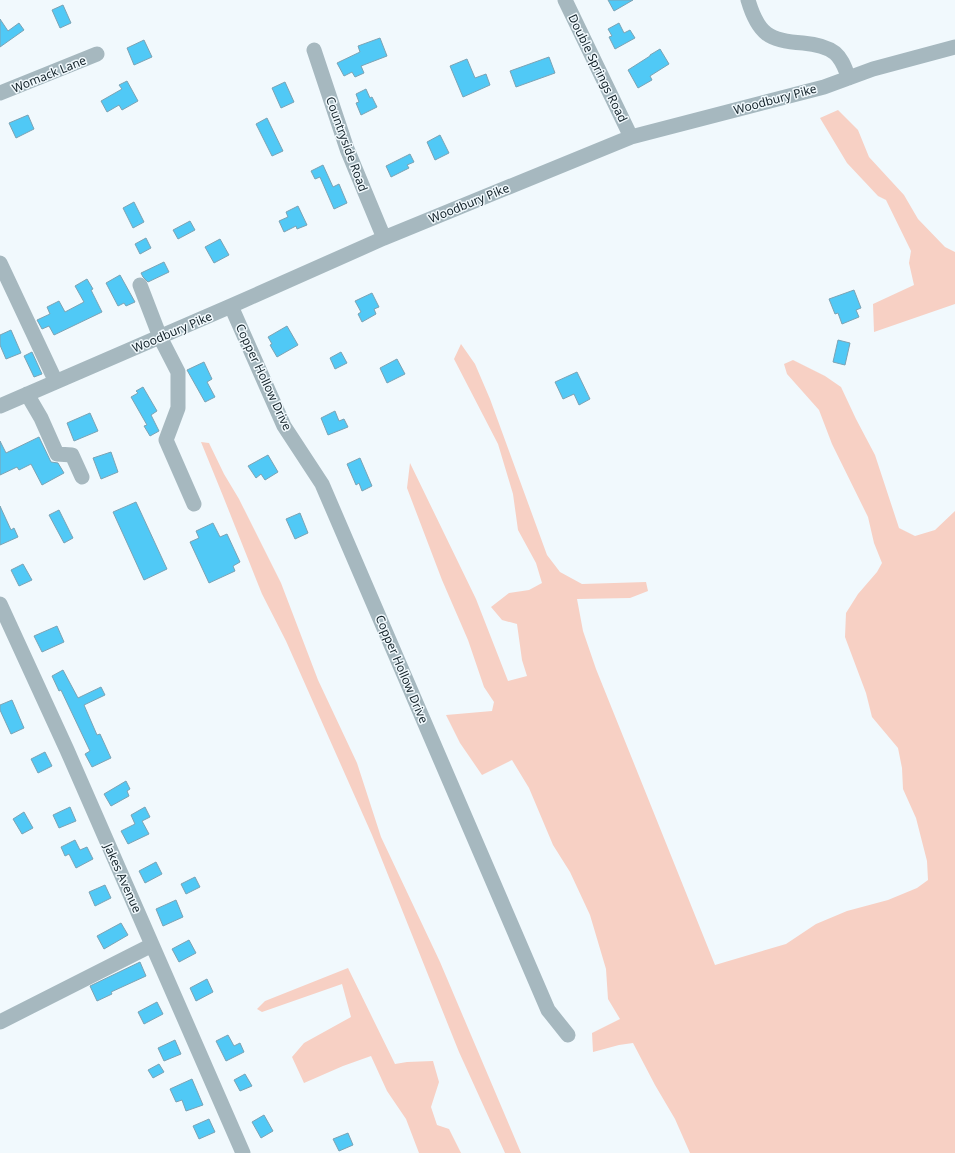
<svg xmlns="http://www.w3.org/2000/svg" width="955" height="1153" font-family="'Noto Sans',sans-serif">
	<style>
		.green { fill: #f7d0c4 }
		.building { fill: #50c9f6; stroke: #7ca3b4 }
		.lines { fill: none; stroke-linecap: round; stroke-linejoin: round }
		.minor { stroke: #a6b8bf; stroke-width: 15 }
		.labels { text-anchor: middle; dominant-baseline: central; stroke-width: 3; stroke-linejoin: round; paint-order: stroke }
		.street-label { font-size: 12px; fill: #14232a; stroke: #f1f9fd }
	</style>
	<rect width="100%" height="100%" fill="#f1f9fd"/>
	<!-- green -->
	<path class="green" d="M838,110L858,130L869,157L904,195L918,219L945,247L955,252V304L874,332L873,304L914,285L909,263L911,251L886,200L878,196L847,163L820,118Z
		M461,344L475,364L490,399L547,555L560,572L582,584L646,582L648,591L630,598L577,599L583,631L596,669L715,965L786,944L816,924L847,911L888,900L917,888L928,880L927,861L916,818L903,789L902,768L898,748L872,717L866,693L845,637L846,613L858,594L877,572L882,563L874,543L868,517L832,444L819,410L787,374L784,364L793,360L825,376L841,387L856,419L875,455L899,528L915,536L935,530L955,511V1153H690L675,1119L655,1085L633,1043L619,1045L593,1052L592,1033L620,1019L608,999L606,969L590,915L570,872L553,845L529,788L512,760L482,775L460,743L446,715L492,711L494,702L484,687L468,640L442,580L407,488L410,463L476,599L508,681L527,676L522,660L517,624L502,620L491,607L509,593L529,590L542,583L536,563L518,530L513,494L498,444L454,359Z
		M201,442L209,443L224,474L239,499L281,583L318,680L357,763L381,837L440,962L521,1153H505L459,1052L372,835L286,641L262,594L223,496Z
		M348,968L395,1064L407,1062L433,1061L439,1082L431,1107L437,1125L449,1129L461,1153H419L406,1119L387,1091L371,1056L343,1066L304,1083L292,1057L304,1043L351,1017L342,984L262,1012L257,1009L265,1001Z"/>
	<!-- building -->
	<path class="building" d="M608,0H633L614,11Z
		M63,5L71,23L60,28L52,10Z
		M0,19L8,31L19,23L24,30L0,47Z
		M619,23L624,33L630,30L635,38L615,49L609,37L612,36L608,29Z
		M380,38L387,56L361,66L364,73L355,77L352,72L344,76L337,63L360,52L358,46Z
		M144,40L152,57L134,65L127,48Z
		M660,49L669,64L650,76L652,80L638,88L628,70L650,56V55Z
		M549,57L555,73L516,87L510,71Z
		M467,59L475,78L486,74L490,85L463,97L450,66Z
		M127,81L138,101L122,110L119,105L107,112L101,101L122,89L119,85Z
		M285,82L294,102L281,108L272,88Z
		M366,89L370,98L372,97L377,107L361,115L356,103L359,102L356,94Z
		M28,115L34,129L16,138L9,123Z
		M267,118L283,151L272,156L256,124Z
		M440,135L449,153L435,160L427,142Z
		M410,154L414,162L407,165L409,168L391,177L386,166Z
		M323,165L333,187L339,184L347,203L334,209L320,177L315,179L311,171Z
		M134,202L144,222L133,228L123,208Z
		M298,206L307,225L297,229L296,226L284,232L279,221L288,217L286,212Z
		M190,221L195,230L178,239L173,230Z
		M146,238L151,248L140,254L135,244Z
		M220,239L229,255L214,263L205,247Z
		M164,262L169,272L148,282L143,277L141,273Z
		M120,275L135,302L126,306L124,303L118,306L106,283Z
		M87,279L93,289L91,290L102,312L54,335L49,326L42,329L37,320L50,314L47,307L59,301L65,312L84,302L75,286Z
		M854,290L861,308L856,310L859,317L842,324L838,313L835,314L829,299Z
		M372,293L379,307L374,309L376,314L362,322L358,314L361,312L355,301Z
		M287,326L298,345L277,357L270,345L272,344L268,337Z
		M11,330L21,353L6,359L0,345V335Z
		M838,340L850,343L845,365L833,362Z
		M32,352L42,374L34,377L24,356Z
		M341,352L347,363L335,369L330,358Z
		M397,359L405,374L387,383L380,368Z
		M204,362L212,379L207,382L215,397L205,402L187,370Z
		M577,372L590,399L579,405L574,394L563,399L555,382Z
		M143,387L157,411L151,415L159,431L150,436L144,426L147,425L131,397L138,393L136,391Z
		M335,411L339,421L344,419L348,427L328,435L321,418Z
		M90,413L98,431L74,441L67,423Z
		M39,437L51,462L58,463L64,473L42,485L31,464L19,470L17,467L0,475V441L6,453Z
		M111,452L118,472L101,479L93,458Z
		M268,455L278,472L265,480L261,474L256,478L248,466Z
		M360,458L372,486L362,491L359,483L356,485L347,464Z
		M136,502L167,569L144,580L113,512Z
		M0,506L11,530L14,528L18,537L0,545Z
		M59,510L73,538L64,543L49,515Z
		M300,513L308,533L295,539L286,519Z
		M213,523L220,537L227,534L240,562L233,566L235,571L209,583L190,542L199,538L196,531Z
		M23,564L32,580L19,586L11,570Z
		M57,626L64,642L42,652L34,636Z
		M63,670L78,698L101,687L105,695L84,705L97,735L100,734L111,758L92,767L85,754L90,751L61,690L59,691L52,676Z
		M12,700L24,728L11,734L0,710V705Z
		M45,752L52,766L38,773L31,759Z
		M126,781L130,789L127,791L129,796L111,806L104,794Z
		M70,807L76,821L59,828L53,815Z
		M145,807L150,817L142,821L149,834L128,844L121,831L135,824L131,815Z
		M24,812L33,828L22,834L13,819Z
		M75,840L80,850L87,847L93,859L76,868L69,854L65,856L61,847Z
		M156,862L162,874L145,883L139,871Z
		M195,877L200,887L186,894L181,884Z
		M105,885L111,898L95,906L89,892Z
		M176,900L183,917L163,926L156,909Z
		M121,923L128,935L104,949L97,936Z
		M189,940L196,953L179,962L172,949Z
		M140,962L146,976L111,992L112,994L97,1001L90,986Z
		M207,979L213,992L196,1001L190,988Z
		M157,1002L163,1014L144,1024L138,1012Z
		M228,1035L234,1046L240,1043L244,1052L226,1061L216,1041Z
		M175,1040L181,1054L164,1061L158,1048Z
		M159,1064L164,1072L153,1078L148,1070Z
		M245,1074L252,1086L240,1091L234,1080Z
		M192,1079L203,1105L186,1111L182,1100L176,1102L170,1089Z
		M264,1115L273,1131L261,1138L252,1122Z
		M209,1119L215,1132L199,1139L193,1126Z
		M348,1133L353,1145L339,1151L333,1139Z"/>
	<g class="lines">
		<!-- minor -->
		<path class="minor" d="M565,0L631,137
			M748,0C758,34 769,41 803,43C815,44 826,46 835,53C843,60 845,69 849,78
			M314,50L347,149L384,238
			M0,93L97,54
			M0,263L56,382
			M140,285L160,337L178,372V408L166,440L194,504
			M231,306L284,426L322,484L548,1010L568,1035
			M27,394L41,418L57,454L72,455L82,477
			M0,406L231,306L384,238L631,137L824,87L873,69L955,47
			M0,604L67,750L243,1153
			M0,1022L152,945"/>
	</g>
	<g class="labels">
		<!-- street labels -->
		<g class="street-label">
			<text transform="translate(598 68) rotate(64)">Double Springs Road</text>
			<text transform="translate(49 74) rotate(-22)">Womack Lane</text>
			<text transform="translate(775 99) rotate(-15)">Woodbury Pike</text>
			<text transform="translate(347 144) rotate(70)">Countryside Road</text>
			<text transform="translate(469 203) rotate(-22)">Woodbury Pike</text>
			<text transform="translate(172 332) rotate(-23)">Woodbury Pike</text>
			<text transform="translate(264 377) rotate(65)">Copper Hollow Drive</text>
			<text transform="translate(402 669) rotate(67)">Copper Hollow Drive</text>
			<text transform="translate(123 878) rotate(66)">Jakes Avenue</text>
		</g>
	</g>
</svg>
